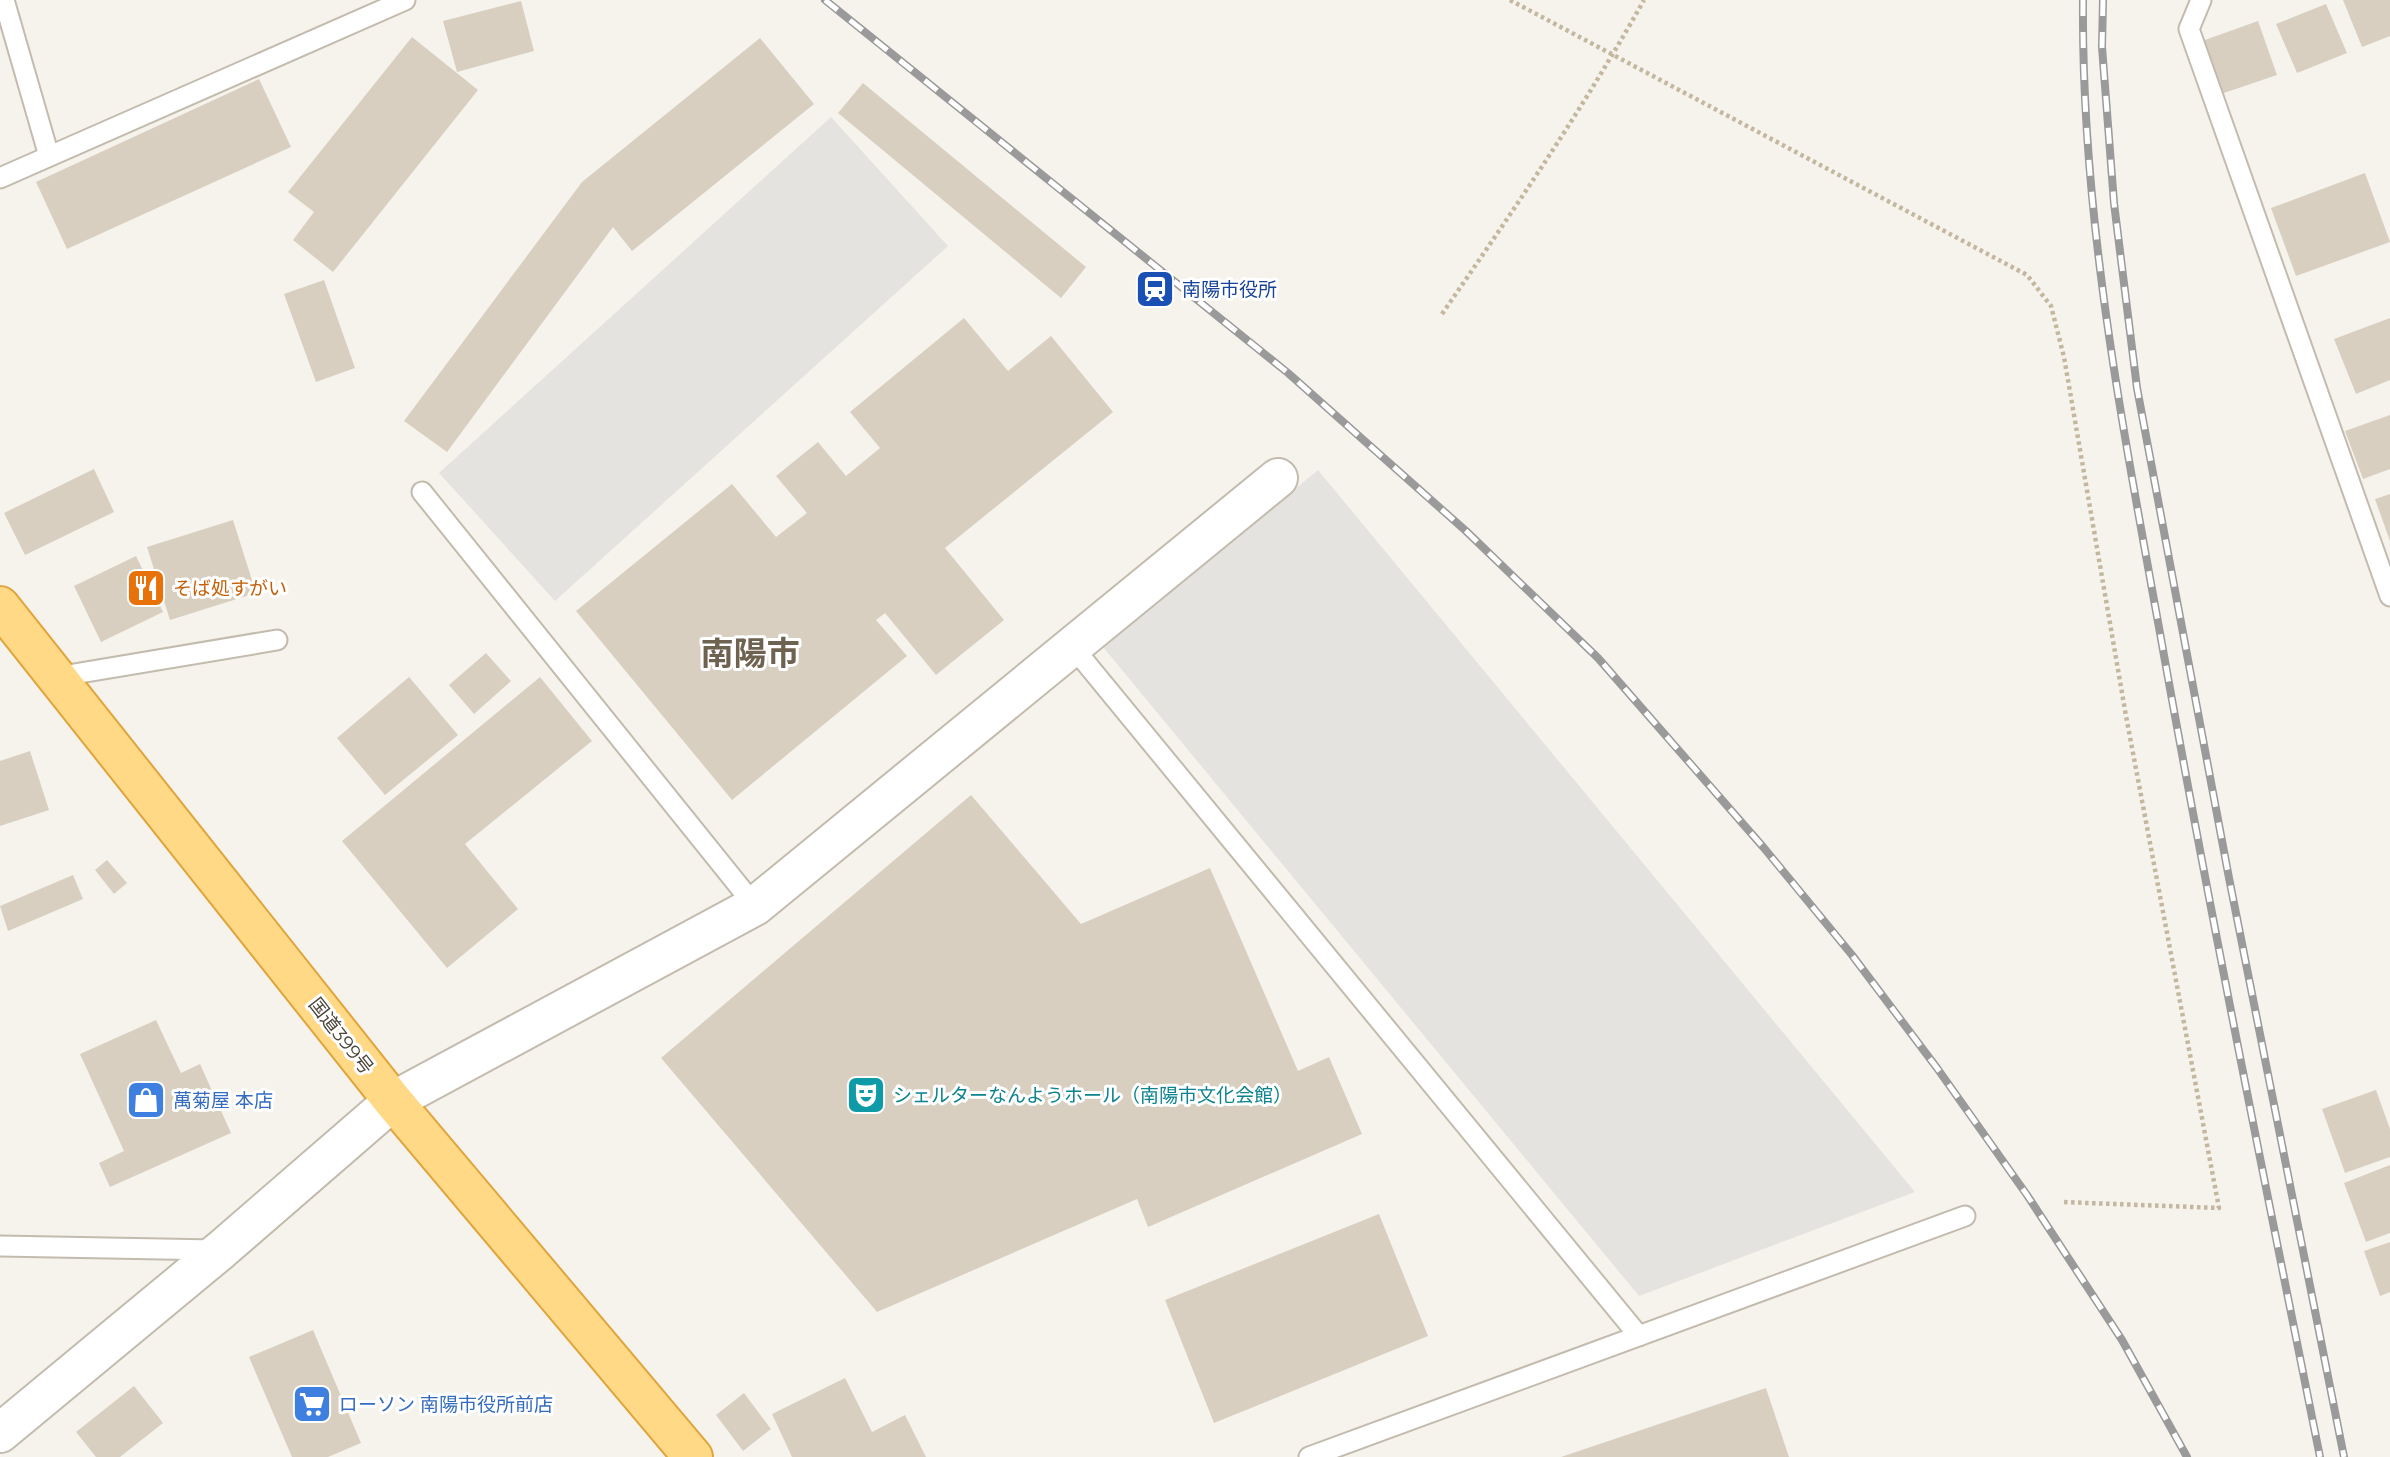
<svg xmlns="http://www.w3.org/2000/svg" width="2390" height="1457" font-family="Montserrat,'Noto Sans JP',sans-serif">
	<style>
		.parking { fill: #e5e3e0 }
		.building { fill: #d8cfc1 }
		.lines { fill: none; stroke-linecap: round; stroke-linejoin: round }
		.service-casing { stroke: #c2bbae; stroke-width: 23 }
		.tertiary-casing { stroke: #c2bbae; stroke-width: 42 }
		.trunk-casing { stroke: #e0a43c; stroke-width: 42 }
		.path { stroke: #c4b79f; stroke-width: 4.5; stroke-dasharray: 3.5 3.5; stroke-linecap: butt }
		.service { stroke: #fff; stroke-width: 19 }
		.tertiary { stroke: #fff; stroke-width: 38 }
		.trunk { stroke: #ffd985; stroke-width: 38 }
		.rail-casing { stroke: #9a9a9a; stroke-width: 8 }
		.rail { stroke: #fff; stroke-width: 5; stroke-dasharray: 16; stroke-linecap: butt }
		.labels { text-anchor: middle; dominant-baseline: central; stroke-width: 6; stroke-linejoin: round; paint-order: stroke }
		.transit-label { font-size: 19px; fill: #164399; stroke: #fff; text-anchor: start }
		.food-label { font-size: 19px; fill: #c56008; stroke: #fff; text-anchor: start }
		.street-label { font-size: 19px; fill: #4b4439; stroke: #fff }
		.culture-label { font-size: 19px; fill: #0d838f; stroke: #fff; text-anchor: start }
		.shop-label { font-size: 19px; fill: #366cbe; stroke: #fff; text-anchor: start }
		.town-label { font-size: 33px; font-weight: bold; fill: #6e6250; stroke: #fff }
	</style>
	<rect width="100%" height="100%" fill="#f6f3ec"/>
	<!-- parking -->
	<path class="parking" d="M831,117L948,246L555,601L439,473Z
		M1318,470L1915,1192L1639,1296L1103,647Z"/>
	<!-- building -->
	<path class="building" d="M2343,0H2390V36L2362,47Z
		M521,1L534,51L457,72L443,21Z
		M2326,4L2347,53L2297,73L2276,24Z
		M2258,21L2277,75L2221,94L2202,41Z
		M412,37L478,90L333,272L293,240L314,212L288,192Z
		M760,38L814,104L632,251L613,227L447,452L404,421L582,182Z
		M259,79L291,147L67,249L36,182Z
		M863,83L1086,267L1061,298L838,113Z
		M2365,173L2390,242L2296,276L2271,208Z
		M324,280L355,368L316,382L284,294Z
		M964,318L1008,371L1051,336L1113,412L945,548L1004,620L936,675L885,613L876,620L907,656L732,800L576,611L732,484L776,537L807,513L776,476L818,442L846,476L880,448L850,412Z
		M2390,318V380L2356,394L2334,339Z
		M2390,415V469L2363,479L2345,431Z
		M94,469L114,512L25,555L4,513Z
		M2390,494V541L2375,499Z
		M233,520L256,593L170,620L147,547Z
		M136,556L163,612L101,642L74,586Z
		M486,653L511,681L474,714L449,685Z
		M409,677L458,735L385,795L337,738Z
		M540,677L592,741L465,844L518,909L447,968L342,841Z
		M30,751L49,810L0,826V761Z
		M971,795L1081,924L1210,868L1298,1071L1329,1057L1362,1134L1148,1227L1137,1199L877,1312L661,1058Z
		M107,860L127,883L114,894L95,870Z
		M73,875L83,899L8,931L0,906Z
		M156,1020L181,1073L200,1064L231,1133L110,1187L99,1163L124,1151L80,1054Z
		M2376,1090L2390,1129V1157L2345,1173L2322,1109Z
		M2390,1165V1233L2366,1242L2344,1183Z
		M1379,1214L1428,1336L1214,1423L1165,1300Z
		M2390,1242V1292L2380,1296L2364,1251Z
		M313,1330L361,1443L328,1457H292L249,1357Z
		M845,1378L872,1432L905,1415L926,1457H792L772,1414Z
		M134,1386L163,1423L120,1457H96L76,1432Z
		M1766,1388L1789,1457H1561Z
		M744,1393L771,1429L743,1451L716,1415Z"/>
	<g class="lines">
		<!-- service casing -->
		<g class="service-casing">
			<path id="service" d="M4,0L49,156
				M2201,0L2189,29L2390,596
				M0,178L405,0
				M422,492L755,906
				M1072,646L1639,1336
				M56,677L277,640
				M0,1246L216,1250
				M1309,1457L1965,1216"/>
		</g>
		<!-- tertiary casing -->
		<g class="tertiary-casing">
			<path id="tertiary" d="M0,1433L221,1250L393,1101L755,906L1278,478"/>
		</g>
		<!-- trunk casing -->
		<g class="trunk-casing">
			<path id="trunk" d="M0,606L393,1101L693,1457"/>
		</g>
		<!-- path -->
		<path class="path" d="M1510,0L2027,275L2051,306L2064,357L2126,716L2219,1208L2062,1202
			M1442,314C1513,211 1583,109 1644,0"/>
		<!-- service -->
		<use href="#service" class="service"/>
		<!-- tertiary -->
		<use href="#tertiary" class="tertiary"/>
		<!-- trunk -->
		<use href="#trunk" class="trunk"/>
		<!-- rail casing -->
		<g class="rail-casing">
			<path id="rail" d="M825,0L1288,373L1466,531L1598,658L1764,848L1852,955L1937,1068L2027,1195L2122,1340L2187,1457
				M2083,0C2081,214 2122,423 2160,633C2209,908 2265,1183 2320,1457
				M2103,0L2102,47L2114,203L2137,388L2229,878L2344,1457"/>
		</g>
		<!-- rail -->
		<use href="#rail" class="rail"/>
	</g>
	<!-- icons -->
	<defs>
		<g id="station-square" transform="scale(2.0125)"><rect x="-9" y="-9" width="18" height="18" rx="4" fill="#1a4fb4" stroke="#fff"/><path d="M-3-6H3Q5-6 5-4V2Q5 4 3 4L4.5 6H3L1.5 4h-3L-3 6H-4.5L-3 4Q-5 4-5 2V-4Q-5-6-3-6ZM-3.5-4v3h7v-3ZM-3.5 1v1.5H-2V1ZM2 1v1.5H3.5V1Z" fill="#fff"/></g>
		<g id="restaurant-square" transform="scale(2.0125)"><rect x="-9" y="-9" width="18" height="18" rx="4" fill="#e8710a" stroke="#fff"/><path d="M-5-6h1v4h1v-4h1v4h1v-4h1v5L-1.5 .5V6h-2V.5L-5-1ZM5-6V6H3V1.5H1.5Q1.5-4 5-6Z" fill="#fff"/></g>
		<g id="theatre-square" transform="scale(2.0125)"><rect x="-9" y="-9" width="18" height="18" rx="4" fill="#0f9aa8" stroke="#fff"/><path d="M-5-5.5Q0-4 5-5.5V0Q5 5 0 6Q-5 5-5 0ZM-3.3-2.5H-1v1.5H-3.3ZM1-2.5H3.3v1.5H1ZM-2.8 1Q0 5.5 2.8 1Z" fill="#fff"/></g>
		<g id="shop-square" transform="scale(2.0125)"><rect x="-9" y="-9" width="18" height="18" rx="4" fill="#3f7fe0" stroke="#fff"/><path d="M-5-2.5h2.3a2.7 3.5 0 0 1 5.4 0H5L5.5 6h-11ZM-1.5-2.5h3a1.5 2.3 0 0 0-3 0Z" fill="#fff"/></g>
		<g id="supermarket-square" transform="scale(2.0125)"><rect x="-9" y="-9" width="18" height="18" rx="4" fill="#3f7fe0" stroke="#fff"/><path d="M-6-5.5h2.5l.6 2H6L4.5 2H-2.5L-4.4-4H-6ZM-1.5 3.2a1.3 1.3 0 1 0 .1 0ZM3 3.2a1.3 1.3 0 1 0 .1 0Z" fill="#fff"/></g>
	</defs>
	<g fill-rule="evenodd">
		<use href="#station-square" x="1155" y="289"/>
		<use href="#restaurant-square" x="146" y="588"/>
		<use href="#theatre-square" x="866" y="1095"/>
		<use href="#shop-square" x="146" y="1100"/>
		<use href="#supermarket-square" x="312" y="1404"/>
	</g>
	<g class="labels">
		<!-- transit labels -->
		<g class="transit-label">
			<text x="1182" y="289">南陽市役所</text>
		</g>
		<!-- food labels -->
		<g class="food-label">
			<text x="173" y="588">そば処すがい</text>
		</g>
		<!-- street labels -->
		<g class="street-label">
			<text transform="translate(341 1036) rotate(52)">国道399号</text>
		</g>
		<!-- culture labels -->
		<g class="culture-label">
			<text x="893" y="1095">シェルターなんようホール（南陽市文化会館）</text>
		</g>
		<!-- shop labels -->
		<g class="shop-label">
			<text x="173" y="1100">萬菊屋 本店</text>
			<text x="339" y="1404">ローソン 南陽市役所前店</text>
		</g>
		<!-- town labels -->
		<g class="town-label">
			<text x="750" y="653">南陽市</text>
		</g>
	</g>
</svg>
